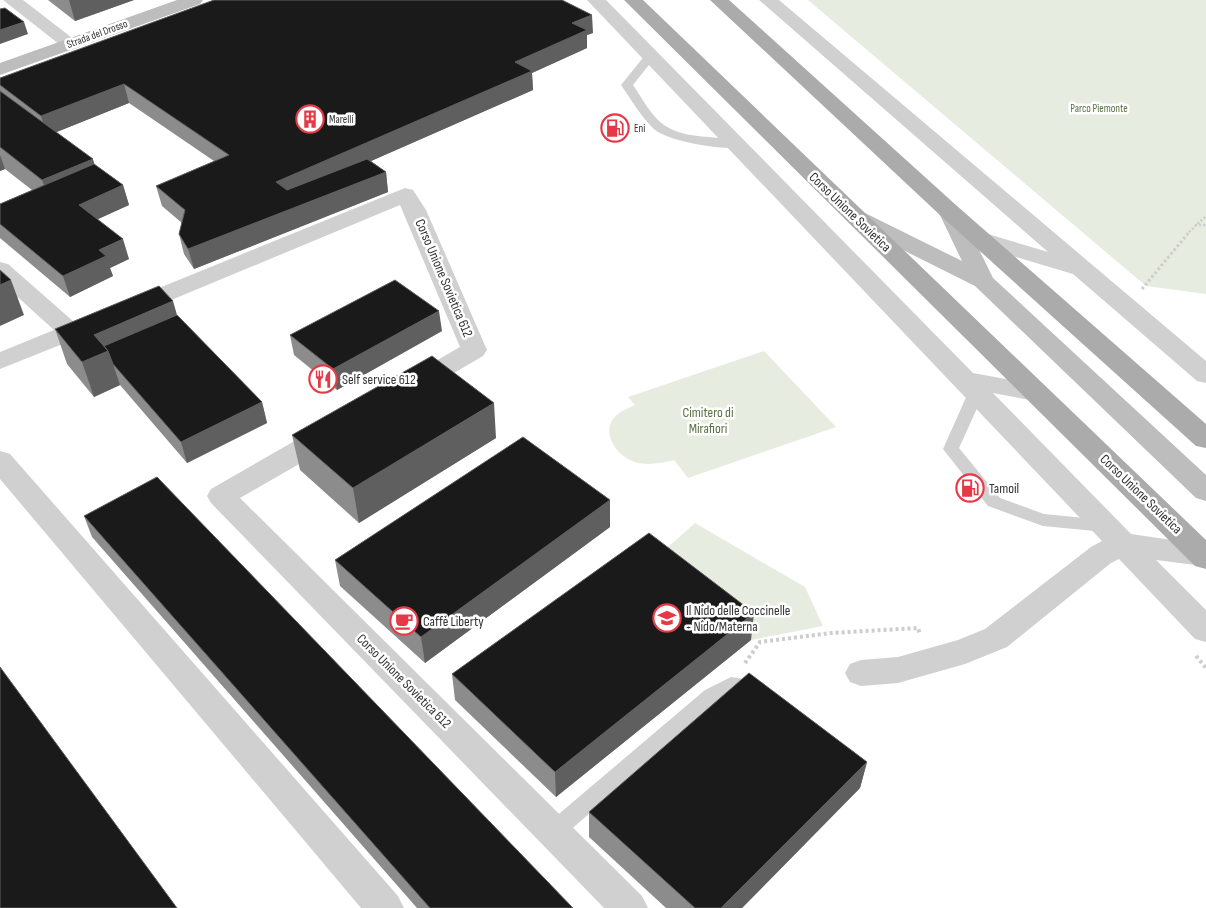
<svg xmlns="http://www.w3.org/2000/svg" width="1206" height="908" font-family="'Sofia Sans Condensed',sans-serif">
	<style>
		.green { fill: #e6ecdf }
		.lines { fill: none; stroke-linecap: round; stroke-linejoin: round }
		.path-far2 { stroke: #cdcdcd; stroke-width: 2.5; stroke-dasharray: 2 2; stroke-linecap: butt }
		.path-far1 { stroke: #cdcdcd; stroke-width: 3; stroke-dasharray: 2.5 2.5; stroke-linecap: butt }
		.path { stroke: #cdcdcd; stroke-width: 4; stroke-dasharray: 3 3; stroke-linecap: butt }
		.lane { fill: #d0d0d0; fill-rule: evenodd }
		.street { fill: #d0d0d0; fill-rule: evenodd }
		.secondary { fill: #bdbdbd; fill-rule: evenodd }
		.primary { fill: #ababab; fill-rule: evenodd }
		.wall { fill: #8c8c8c }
		.shaded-wall { fill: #5f5f5f }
		.building { fill: #1a1a1a; stroke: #5f5f5f }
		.labels { text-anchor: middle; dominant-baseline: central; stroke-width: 5; stroke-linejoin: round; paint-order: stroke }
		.far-street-label { font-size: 11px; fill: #333; stroke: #fff }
		.far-park-label { font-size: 11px; fill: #56703f; stroke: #fff }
		.far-poi-label { font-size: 11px; fill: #333; stroke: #fff; text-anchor: start }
		.street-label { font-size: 14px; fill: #333; stroke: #fff }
		.poi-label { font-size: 14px; fill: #333; stroke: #fff; text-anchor: start }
		.park-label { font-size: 14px; fill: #56703f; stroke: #fff }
	</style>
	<rect width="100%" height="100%" fill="#fff"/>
	<!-- green -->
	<path class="green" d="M808,0H1206V294L1146,286Z
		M764,351L836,427L688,478L674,460C661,463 648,466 635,462C616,457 598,429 618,414C622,410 630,408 635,405L628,397Z
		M695,523L805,587L823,626L751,640L651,562Z"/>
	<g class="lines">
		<!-- path-far2 -->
		<path class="path-far2" d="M1195,225H1206
			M1189,232L1206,216"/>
		<!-- path-far1 -->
		<path class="path-far1" d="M1142,289L1190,231"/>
		<!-- path -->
		<path class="path" d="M1196,656L1206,668
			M745,663L760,642L831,633L918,628L920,634"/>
		<!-- lane -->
		<path class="lane" d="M650,53L656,56L633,85C642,98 651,116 664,125C686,140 716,135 740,141L742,144L740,147C723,151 667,141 654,129C641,117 631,99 621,85L646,54Z
			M976,388L981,389L984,393L959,448L1000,498L1044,514L1105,520L1111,522L1114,526L1111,530L1105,532L1043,526L988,506L943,449L968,393L971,389Z
			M731,677L762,682L765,688L762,694L755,696L733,693L719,702L561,838L554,840L547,838L543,831L547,824L705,690Z"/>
		<!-- street -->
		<path class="street" d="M3,0H23L80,44L78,48L71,50L64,48Z
			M587,0H606L973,373L1044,386L1048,392L1044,398L1035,401L993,393L1131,534L1206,545V565L1203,566L1156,560L1206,610V642L1195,639L1119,559L1111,563L1007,647L965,664L898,683L861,686L850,682L845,673L850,664L861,660L898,657L958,640L985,629L1091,547L1102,541Z
			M759,0H779L1206,361V383L1197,381L1073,274L973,244L970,239L973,234L981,232L1048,252Z
			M405,188L413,190L426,210L487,350L483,356L423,391L414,394L405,391L401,385L405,379L460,347L400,205L140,313L131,316L122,313L119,308L122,303Z
			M0,262L8,264L74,322L91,316L100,319L103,324L100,329L0,369V352L54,330L0,281Z
			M329,425L339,427L343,434L339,441L240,498L642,896L648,908H604L211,503L207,496L211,489L319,427Z
			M0,451L10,454L398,896L404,908H361L0,479Z"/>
		<!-- secondary -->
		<path class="secondary" d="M177,0H203L200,4L0,75V63Z
			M949,204L957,206L960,211L993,278L1206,475V501L1196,498L975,286L849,223L846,218L849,213L857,211L865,213L962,261L938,211L941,206Z"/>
		<!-- primary -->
		<path class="primary" d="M624,0H643L1206,540V569L1195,566Z
			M710,0H729L957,206L1206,424V448L1196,446L941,216Z"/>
	</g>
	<!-- wall -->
	<path class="wall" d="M48,0H134L75,21Z
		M593,33L587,35V48L532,73L533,90L371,161L386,172L388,192L194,269L184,254L179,234L182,223L162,206L156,186L214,161L129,103L56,132L94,164L123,185L129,205L98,219L129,259L110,268L113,276L70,297L0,238V204L32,190L5,169L0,171V78Z
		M177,315L262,402L267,423L187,463L120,385L94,397L67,364L55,329Z
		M442,331L337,390L294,355L290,335Z
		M292,435L496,438L359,523L300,470Z
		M610,500V527L425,663L340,586L335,560Z
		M84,516L573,908H417L92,537Z
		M751,640L556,797L455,700L452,674Z
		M867,762L860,788L742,908H666L589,837V812Z"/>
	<!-- shaded-wall -->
	<path class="shaded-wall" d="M69,0H134L75,21Z
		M592,15L593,33L587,35V48L532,73L533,90L280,201L276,182L515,62L572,23Z
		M24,22L28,34L0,44V30Z
		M124,84L129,103L47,136L41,116Z
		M0,155L5,169L0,171Z
		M93,159L100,184L51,205L42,180Z
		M386,172L388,192L194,269L188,249Z
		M123,185L129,205L85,225L79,205Z
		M123,239L129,259L110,268L113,276L70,297L63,276L99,250Z
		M11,280L24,315L0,326V285Z
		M173,301L183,336L113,364L120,385L94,397L82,362L94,335Z
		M439,311L442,331L337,390L333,369Z
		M262,402L267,423L187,463L181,442Z
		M494,403L496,438L359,523L353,488Z
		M610,500V527L425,663L421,637Z
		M754,613L751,640L556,797L555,772Z
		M867,762L860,788L742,908H721Z"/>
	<!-- building -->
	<path class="building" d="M214,0H562L592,15L572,23L587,30L515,62L532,71L276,182L287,190L367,159L386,172L188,249L179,234L185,210L156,186L229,155L124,84L41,116L0,85V78Z
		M5,8L24,22L0,30V9Z
		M0,91L93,159L42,180L0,147Z
		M94,164L123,185L79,205L123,239L99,250L106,256L63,276L0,224V204Z
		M0,270L11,280L0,285Z
		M395,280L439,311L333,369L290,335Z
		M159,286L173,301L94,335L108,351L82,362L55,329Z
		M177,315L262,402L181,442L113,364L108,351L104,346Z
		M432,356L494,403L353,488L292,435Z
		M523,437L610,500L421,637L335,560Z
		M157,477L573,908H430L84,516Z
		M649,533L754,613L555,772L452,674Z
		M0,667L177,908H0Z
		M749,673L867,762L721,908H695L589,812Z"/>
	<!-- icons -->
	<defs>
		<g id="building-ring" transform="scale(1.4375)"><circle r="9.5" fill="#fff" stroke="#e63946" stroke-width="1.5"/><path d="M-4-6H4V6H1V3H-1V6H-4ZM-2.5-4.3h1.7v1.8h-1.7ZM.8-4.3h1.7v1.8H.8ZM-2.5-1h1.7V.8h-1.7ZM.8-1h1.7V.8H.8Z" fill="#e63946"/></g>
		<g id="fuel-ring" transform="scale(1.4375)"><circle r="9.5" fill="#fff" stroke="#e63946" stroke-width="1.5"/><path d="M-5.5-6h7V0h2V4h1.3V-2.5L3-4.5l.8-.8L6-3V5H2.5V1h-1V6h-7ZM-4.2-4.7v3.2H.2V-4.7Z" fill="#e63946"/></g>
		<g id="restaurant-ring" transform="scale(1.4375)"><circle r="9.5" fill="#fff" stroke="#e63946" stroke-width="1.5"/><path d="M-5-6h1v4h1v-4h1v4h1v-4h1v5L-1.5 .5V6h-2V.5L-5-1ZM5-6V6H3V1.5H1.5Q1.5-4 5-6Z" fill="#e63946"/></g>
		<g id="school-ring" transform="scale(1.4375)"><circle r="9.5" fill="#fff" stroke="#e63946" stroke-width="1.5"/><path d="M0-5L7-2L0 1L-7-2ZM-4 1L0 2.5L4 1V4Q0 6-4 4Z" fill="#e63946"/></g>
		<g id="cafe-ring" transform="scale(1.4375)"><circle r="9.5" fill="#fff" stroke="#e63946" stroke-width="1.5"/><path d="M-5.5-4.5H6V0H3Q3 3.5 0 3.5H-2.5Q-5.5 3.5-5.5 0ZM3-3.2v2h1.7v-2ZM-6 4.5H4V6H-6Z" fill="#e63946"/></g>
	</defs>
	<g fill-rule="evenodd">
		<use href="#building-ring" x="310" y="119"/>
		<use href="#fuel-ring" x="615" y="128"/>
		<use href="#restaurant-ring" x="323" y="379"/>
		<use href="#fuel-ring" x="970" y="488"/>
		<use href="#school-ring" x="667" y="618"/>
		<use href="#cafe-ring" x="404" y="621"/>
	</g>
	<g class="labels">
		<!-- far-street labels -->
		<g class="far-street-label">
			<text transform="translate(97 34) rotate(-20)">Strada del Drosso</text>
		</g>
		<!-- far-park labels -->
		<g class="far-park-label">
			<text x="1099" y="108">Parco Piemonte</text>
		</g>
		<!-- far-poi labels -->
		<g class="far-poi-label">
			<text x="329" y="119">Marelli</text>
			<text x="634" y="128">Eni</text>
		</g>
		<!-- street labels -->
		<g class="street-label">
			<text transform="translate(850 212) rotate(44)">Corso Unione Sovietica</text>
			<text transform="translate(444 278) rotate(67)">Corso Unione Sovietica 612</text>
			<text transform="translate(1141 494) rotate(44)">Corso Unione Sovietica</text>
			<text transform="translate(404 681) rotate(45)">Corso Unione Sovietica 612</text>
		</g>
		<!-- poi labels -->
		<g class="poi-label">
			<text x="342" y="379">Self service 612</text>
			<text x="989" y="488">Tamoil</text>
			<text x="686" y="610">Il Nido delle Coccinelle<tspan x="686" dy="16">- Nido/Materna</tspan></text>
			<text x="423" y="621">Caffè Liberty</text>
		</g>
		<!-- park labels -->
		<g class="park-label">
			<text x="708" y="412">Cimitero di<tspan x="708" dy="16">Mirafiori</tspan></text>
		</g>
	</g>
</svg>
